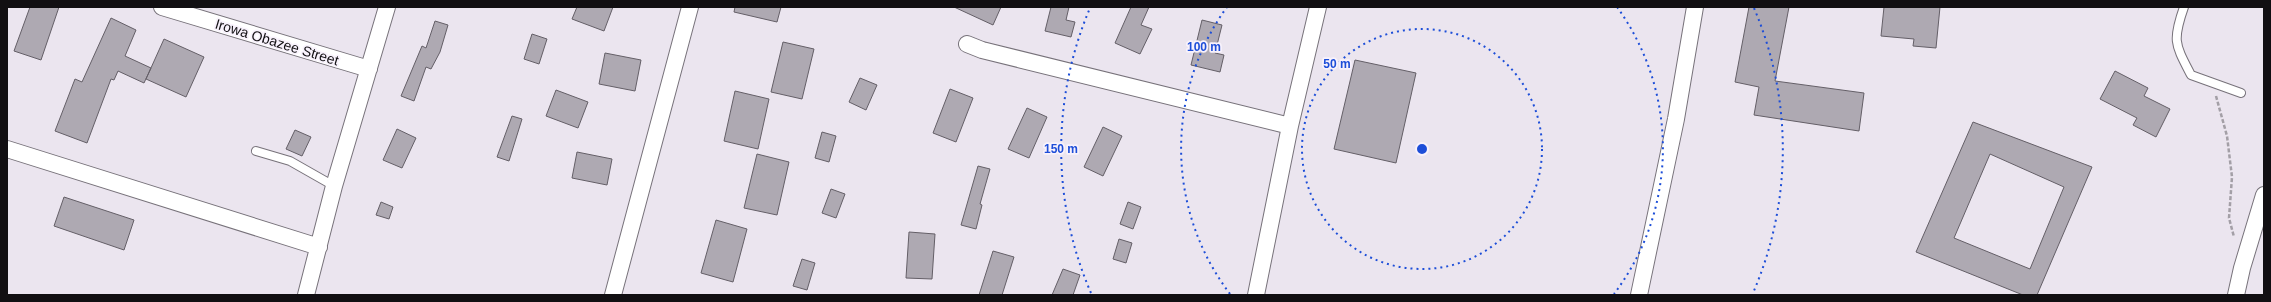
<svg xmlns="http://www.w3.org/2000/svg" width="2271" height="302" font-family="Arial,sans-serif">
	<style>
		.building { fill: #aea9b2; stroke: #645f67; fill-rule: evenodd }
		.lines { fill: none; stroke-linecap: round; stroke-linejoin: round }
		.lane-casing { stroke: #77727a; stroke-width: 10 }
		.street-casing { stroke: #77727a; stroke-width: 18 }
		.path { stroke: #a39fa6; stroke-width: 2.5; stroke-dasharray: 4 2; stroke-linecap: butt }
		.lane { stroke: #fff; stroke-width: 8 }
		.street { stroke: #fff; stroke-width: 16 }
		.ring { fill: none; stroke: #1d4ed8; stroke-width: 2; stroke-dasharray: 2 4 }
		.labels { text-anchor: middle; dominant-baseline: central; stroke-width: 3.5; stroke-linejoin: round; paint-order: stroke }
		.street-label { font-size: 14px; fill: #110f12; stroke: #f8f2fc }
		.centre { fill: #1d4ed8; stroke: #f8f2fc; stroke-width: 2 }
		.ring-label { font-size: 12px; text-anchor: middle; font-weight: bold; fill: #1d4ed8; stroke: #f8f2fc; stroke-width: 3.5; stroke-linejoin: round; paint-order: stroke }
	</style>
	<rect width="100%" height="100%" fill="#ebe5ef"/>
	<!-- building -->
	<path class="building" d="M30,7H59L41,60L14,51Z
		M577,7H613L604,31L572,19Z
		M735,7H781L777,22L734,12Z
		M954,7H1001L993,25Z
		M1051,7H1069L1066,20L1075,22L1071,37L1045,31Z
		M1131,7H1149L1141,25L1152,29L1140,54L1115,43Z
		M1749,7H1789L1775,81L1864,93L1859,131L1754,115L1759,87L1735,82Z
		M1884,7H1940L1936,48L1913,46L1914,39L1881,36Z
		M111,18L136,30L125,56L151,68L144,83L118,71L114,80L111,79L87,143L55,131L75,79L82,82Z
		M1202,20L1222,25L1215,53L1224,55L1220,72L1191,65Z
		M435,21L448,25L440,52L431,69L426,67L414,101L401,96L422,46L426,48Z
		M532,34L547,39L539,64L524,59Z
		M164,39L204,57L186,97L146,79Z
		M783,42L814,49L802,99L771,92Z
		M605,53L641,60L635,91L599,84Z
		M1355,60L1416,73L1396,163L1334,149Z
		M2115,71L2148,88L2144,96L2170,109L2156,137L2133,125L2137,118L2100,99Z
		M860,78L877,85L866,110L849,102Z
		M950,89L973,98L956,142L933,133Z
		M556,90L588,102L578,128L546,116Z
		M735,91L769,99L758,149L724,141Z
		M1027,108L1047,117L1029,158L1008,149Z
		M512,116L522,119L509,161L497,157Z
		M1973,122L2092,167L2037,295H2023L1916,252ZM1990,154L2064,187L2030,269L1954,238Z
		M1103,127L1122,136L1103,176L1084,167Z
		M397,129L416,138L402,168L383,160Z
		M295,130L311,137L302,156L286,149Z
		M822,132L836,136L829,162L815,158Z
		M577,152L612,159L607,185L572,178Z
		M757,154L789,162L777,215L744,208Z
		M978,166L990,169L980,204L982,205L976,229L961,225Z
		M831,189L845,194L836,218L822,213Z
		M64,197L134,220L124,250L54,226Z
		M381,202L393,207L389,219L376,215Z
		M1128,202L1141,207L1133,229L1120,224Z
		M716,220L747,229L733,282L701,273Z
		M909,232L935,234L932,279L906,278Z
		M1119,239L1132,243L1126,263L1113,259Z
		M993,251L1014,257L1002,295H979Z
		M802,259L815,263L807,290L793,286Z
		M1063,269L1080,275L1073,295H1052Z"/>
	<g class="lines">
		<!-- lane casing -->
		<g class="lane-casing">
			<path id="lane" d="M2184,7C2172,41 2175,44 2191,75L2241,93
				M256,151L290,161L334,186"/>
		</g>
		<!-- street casing -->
		<g class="street-casing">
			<path id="street" d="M162,7L369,69
				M967,44L982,50L1290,126
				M7,149L319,247
				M306,295L334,186L387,7
				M613,295L690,7
				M1256,295L1290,126L1318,7
				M1639,295L1676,119L1695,7
				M2236,295L2242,268L2264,195"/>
		</g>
		<!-- path -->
		<path class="path" d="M2216,96L2227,136L2232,177L2229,218L2234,237"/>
		<!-- lane -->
		<use href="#lane" class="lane"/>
		<!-- street -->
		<use href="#street" class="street"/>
	</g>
	<!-- distance rings -->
	<g class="ring">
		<circle cx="1422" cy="149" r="120"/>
		<path d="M1230 294A241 241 0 0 1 1227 7M1617 7A241 241 0 0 1 1614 294"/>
		<path d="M1091 293A361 361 0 0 1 1090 8M1754 8A361 361 0 0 1 1753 293"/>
	</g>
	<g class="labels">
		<!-- street labels -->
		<g class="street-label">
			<text transform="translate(277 42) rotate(17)">Irowa Obazee Street</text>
		</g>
	</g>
	<circle cx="1422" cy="149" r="6" class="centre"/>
	<g class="ring-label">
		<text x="1204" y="51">100 m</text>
		<text x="1337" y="68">50 m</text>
		<text x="1061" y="153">150 m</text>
	</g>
	<!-- border -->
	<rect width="2271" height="302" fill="none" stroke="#110f12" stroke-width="16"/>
</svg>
